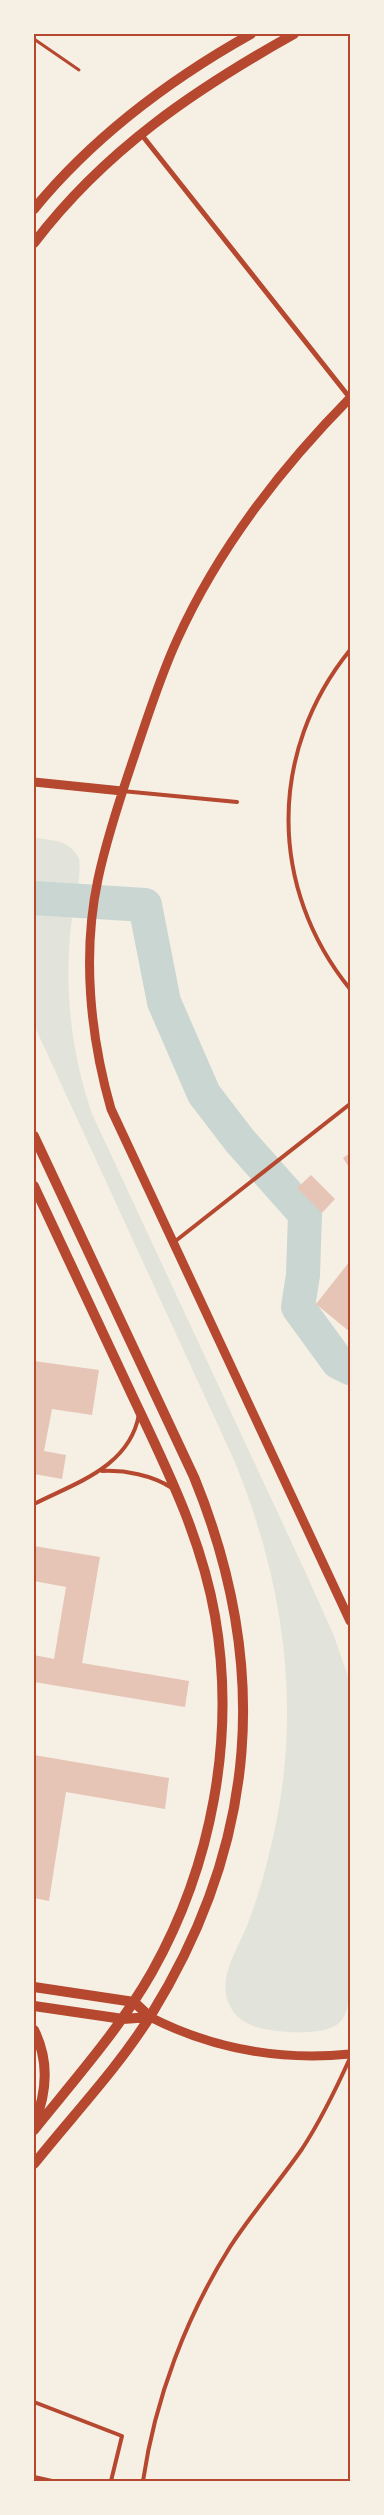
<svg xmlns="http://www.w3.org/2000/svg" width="384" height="2515" font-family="'Source Sans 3',sans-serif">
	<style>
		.green { fill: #e2e4dc }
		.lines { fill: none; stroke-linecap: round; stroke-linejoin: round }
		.river { stroke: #c9d6d2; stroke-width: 34 }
		.building { fill: #e6c5b7 }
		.path { stroke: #b5482f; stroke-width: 3 }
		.service { stroke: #b5482f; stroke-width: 4 }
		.minor { stroke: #b5482f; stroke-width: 5 }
		.tertiary { stroke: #b5482f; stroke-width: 9 }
		.secondary { stroke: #b5482f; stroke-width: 10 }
		.neatline { fill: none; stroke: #b5482f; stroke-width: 2 }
	</style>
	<rect width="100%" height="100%" fill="#f6efe4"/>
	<!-- green -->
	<path class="green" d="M34,838C52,840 71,840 79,859C82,883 72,910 70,935C65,996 72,1058 93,1116L304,1569L334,1636L350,1682V1996C348,2005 346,2017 339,2023C325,2037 268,2033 251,2025C238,2020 228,2008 226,1994C222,1970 240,1945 248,1923C256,1902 263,1880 268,1858C304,1722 287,1589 234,1460L34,1025Z"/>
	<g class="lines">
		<!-- river -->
		<path class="river" d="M34,898L145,905L164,1002L204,1094L240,1141L305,1214L303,1275L298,1307L338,1362L350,1368"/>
	</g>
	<!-- building -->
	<path class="building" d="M350,1153V1169L343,1158Z
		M311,1175L335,1199L322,1213L297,1188Z
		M350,1261V1332L316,1304Z
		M34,1361L99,1370L92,1415L52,1409L44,1451L66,1455L62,1479L34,1474Z
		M34,1546L100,1557L82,1663L189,1681L185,1707L34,1682V1655L54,1659L66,1587L34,1581Z
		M34,1755L169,1778L165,1809L66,1792L49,1901L34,1898Z"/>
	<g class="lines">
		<!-- path -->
		<path class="path" d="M34,35V34
			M34,39L79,70"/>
		<!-- service -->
		<path class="service" d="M350,650C268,751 268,888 350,989
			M122,791L237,802
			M173,1243L350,1104
			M102,1471C125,1470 152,1475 172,1488
			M34,1504C75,1483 130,1467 139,1414
			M34,2402L122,2436L111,2481
			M34,2477L52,2481
			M143,2481C155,2399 186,2317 230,2247C252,2213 279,2182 302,2149C321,2120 336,2089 350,2058"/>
		<!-- minor -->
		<path class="minor" d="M141,134L350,398"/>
		<!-- tertiary -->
		<path class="tertiary" d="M350,398C280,469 218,549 177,640C160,677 148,716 135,754C121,795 107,837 98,879C82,954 90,1036 111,1109L350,1621
			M34,782L122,791
			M150,2017C213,2049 280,2061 350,2054"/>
		<!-- secondary -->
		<path class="secondary" d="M34,209C94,136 169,80 251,34
			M34,243C105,150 194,90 294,34
			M34,1136L194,1477C271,1665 258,1842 151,2015C118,2068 73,2115 34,2164
			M34,1186C66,1255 99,1324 131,1393C165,1465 201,1536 215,1616C236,1737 212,1865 152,1972C119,2030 75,2079 34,2130
			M34,1987L134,2002L150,2017
			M34,2006L123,2019L150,2017
			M34,2030C49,2060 47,2093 34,2124"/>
	</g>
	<!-- border -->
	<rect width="384" height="2515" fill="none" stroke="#f6efe4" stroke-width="70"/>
	<rect x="35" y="35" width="314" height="2445" class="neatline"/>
</svg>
